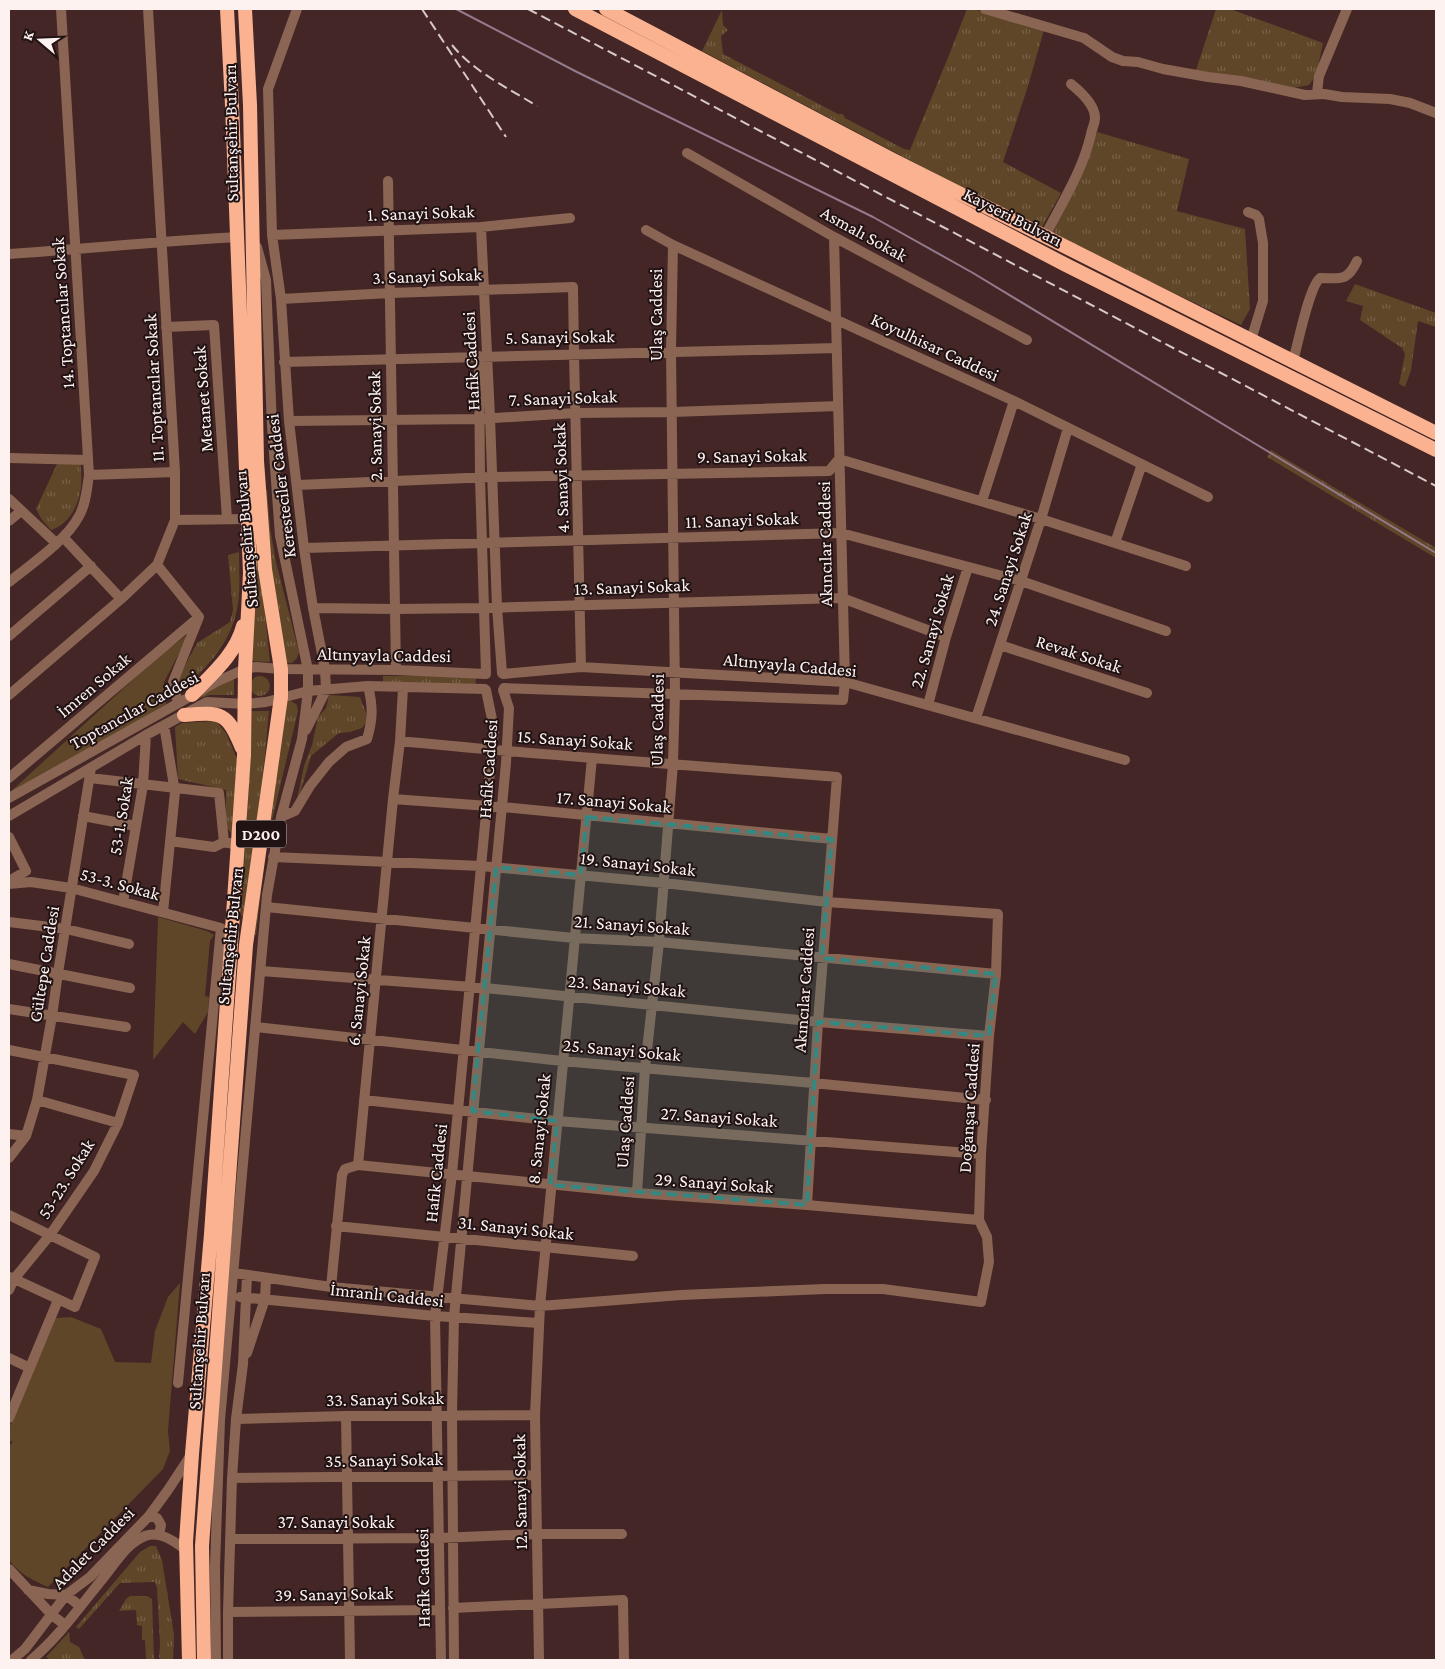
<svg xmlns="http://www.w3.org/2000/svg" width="1445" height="1669" font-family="'Crimson Pro',serif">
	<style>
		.grass { fill: url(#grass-tufts) }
		.park { fill: #5f4628 }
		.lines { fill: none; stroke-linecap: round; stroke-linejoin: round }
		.stream { stroke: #947a8d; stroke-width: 2 }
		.minor { stroke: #8a6554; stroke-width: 10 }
		.highway { stroke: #fbb291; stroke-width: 14 }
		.rail { stroke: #d8c9c8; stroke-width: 2; stroke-dasharray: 10 5; stroke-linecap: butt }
		.marked { fill: #338982; fill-opacity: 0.2; stroke: #338982; stroke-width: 4; stroke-dasharray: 10 6; stroke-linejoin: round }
		.labels { text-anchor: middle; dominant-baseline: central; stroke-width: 4; stroke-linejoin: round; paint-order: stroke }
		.shield { fill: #211313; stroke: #bcafae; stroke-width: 1 }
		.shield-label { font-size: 16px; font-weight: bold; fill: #fef2f1 }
		.street-label { font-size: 18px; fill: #fef2f1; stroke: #211313 }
	</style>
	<defs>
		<pattern id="grass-tufts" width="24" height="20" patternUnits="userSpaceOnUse" patternTransform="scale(1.25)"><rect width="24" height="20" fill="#5f4628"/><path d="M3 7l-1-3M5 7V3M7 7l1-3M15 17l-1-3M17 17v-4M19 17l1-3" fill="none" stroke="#776148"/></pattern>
	</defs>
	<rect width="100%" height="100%" fill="#432625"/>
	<!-- grass -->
	<path class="grass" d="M967,9H973L1044,30L1028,86L1003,162L1061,193L1041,229L702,51L722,10L723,25L728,30L721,36L723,54L838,114H843L845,118L904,149L910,150L951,50Z
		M1216,9H1230L1323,43L1316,76L1309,85L1294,88L1196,70Z
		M1097,132L1189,159L1177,211L1245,229L1250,309L1241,325L1052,235Z
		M1355,284L1436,313V327L1418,321L1411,370L1405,387L1399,384L1405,354L1402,348L1360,320L1363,306L1346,301Z
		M1271,450L1436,548V558L1267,457Z
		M80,462C85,487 78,521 51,530L42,520L36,509L57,464Z
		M262,490H267L270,527L276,562L299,652L297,658L292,663H284L280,658Z
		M254,504L270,662L248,661Z
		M239,552C239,566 240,581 239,595C236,636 213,663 183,688L180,686L177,681L197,643L230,622L233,610L228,555Z
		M474,675L476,679L475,689L383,683V676Z
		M250 686a10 10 0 1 1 20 0a10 10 0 1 1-20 0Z
		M234,677V695H209L193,701L226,680Z
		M329,695L360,697L366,713L367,721L362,728L350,732L339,733L311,756L299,797L297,799L304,766L312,745L318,717L326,708Z
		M291,701L297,705L298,711L266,846L256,935H253L284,702Z
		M248,711H269L265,756L245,916H241L247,814Z
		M216,721L226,733L237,759L232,834L226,827V790L178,779L175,727L182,723Z
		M150,1546H156L162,1560L174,1635L173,1660H162L159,1657L160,1644L157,1588L155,1582L120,1583L79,1629L76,1627L140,1552Z
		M130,1596H147L152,1599L154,1660H146L145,1640H142V1626L137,1625L136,1610L119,1611L126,1599Z
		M69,1632L70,1642L79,1647L85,1660H50L46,1657Z"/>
	<!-- park -->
	<path class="park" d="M186,636V640L164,682L166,704L110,738L9,793L160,655Z
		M158,917L207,931L214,935L210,941L205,996L209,997L208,1012L195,1034L183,1022L153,1060Z
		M180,1283L168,1431L170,1451L163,1469L48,1587C34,1581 18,1573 9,1560V1446L13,1442L9,1440V1428L56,1318L71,1317L101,1329L115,1362L151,1363L155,1331L168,1297Z"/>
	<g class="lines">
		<!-- stream -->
		<path class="stream" d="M456,9L577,72L873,217L973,273L1436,553"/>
		<!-- minor -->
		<path class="minor" d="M297,9L268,89L272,235L281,299L289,421L304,548L313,608L325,669L326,690L306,730
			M985,9L1084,38L1112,57L1123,61L1138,62L1163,69L1208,77L1241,81L1305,95L1324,94L1342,97L1390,99L1410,103L1436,113
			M1317,93L1319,76L1347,9
			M687,153L834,237L1027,340
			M388,181L396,670
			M1248,212L1256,215L1259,219L1263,243V301L1251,340
			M481,227L490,417L497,607L502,673
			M646,230L673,245L1014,401L1208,497
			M272,235L481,227L570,218
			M1045,236C1062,203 1083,170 1091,134C1092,129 1095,123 1095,118C1095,105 1081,92 1071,84
			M9,254C85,249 161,241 237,237
			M281,299L390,293L573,287L574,353L581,667
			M166,327L214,325L227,519
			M479,356L480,478L486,673
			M1293,361C1298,344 1309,287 1320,278C1341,278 1347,282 1357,261
			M284,362L836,348
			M289,421L479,419L575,413L673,412L838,406
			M9,458L88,460
			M89,475L175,472
			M297,485L492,477L829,471L839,459L1041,519L1186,566
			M9,499L56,543
			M982,501L1014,401
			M175,520L248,519
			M9,521L21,511
			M63,537L121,599
			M1115,543L1142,464
			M304,548L841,533L1021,581L1166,631
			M157,565L199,617L173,682L178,703
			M9,582C30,565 67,540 79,516C86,504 87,488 89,475L61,9
			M313,608L395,609L485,608L842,598L946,637
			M9,636L91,566
			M1000,645L1147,693
			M503,674L581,667L845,682L1125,760
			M504,688L843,700L845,682L834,237
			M9,695L121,599L157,565L175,520V472L148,9
			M928,705L946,637L968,567
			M976,718L1041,519L1068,428
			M400,741C546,756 691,765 837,777L818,1022L807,1205
			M9,778L199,617
			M90,778L219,793L224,842L238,845
			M9,798L218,681L245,669L256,667L281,669L396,670L486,674
			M393,799L502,807L832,839
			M9,816L146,735L207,702L245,704L266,702L308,691L368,686L485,689
			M83,816L136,826
			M281,817L295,811L310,786L329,762L346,747L367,739C373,719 373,706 368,686
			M9,837L26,871L9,881
			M170,841L214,847L224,842
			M9,884L31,882L71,888L221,928L178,1383
			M123,902L143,785L146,735
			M266,907L574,938L659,942L996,974
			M163,912L175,792L164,725
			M9,922L66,929L129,944
			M9,964L130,988
			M261,971L485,988L818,1022L989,1036
			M9,1009L126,1027
			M256,1027L562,1061L813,1083L986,1100
			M9,1050L134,1075L118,1123L94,1171L50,1235L14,1279L9,1290
			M37,1100L118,1123
			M364,1100L557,1121L981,1154
			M9,1134L26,1136
			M9,1158L26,1136L37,1100L52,1016L58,973L91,768
			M358,1165L637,1193L807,1205L979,1220
			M637,1193L645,1068L659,942L673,763L675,694L671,351L673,245
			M9,1215L95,1257L75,1307L10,1277
			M336,1226L633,1256
			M234,1273L331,1287L540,1306L681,1295L825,1289H883L981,1302L989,1262L987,1237L979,1220L981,1154L989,1036L996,974L998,914L827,902L664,883L481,866L273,857
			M331,1287L342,1175L345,1169L358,1165L393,799L400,741L403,688
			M240,1297L435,1316L539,1323
			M247,1353L265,1299L266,1278
			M9,1358L30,1368
			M346,1416L350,1660
			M9,1418L58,1300
			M236,1419L346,1416L535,1415
			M232,1478L536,1475
			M149,1516L157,1518L161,1525L159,1535
			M230,1539L439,1538L537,1534H622
			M9,1569L52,1615L65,1625
			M28,1590L48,1594L66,1595L80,1606
			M453,1608L623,1600L624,1660
			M228,1612L440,1610
			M12,1660L25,1649L66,1595L90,1577L149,1516L168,1490L191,1455
			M31,1660C59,1637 81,1605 104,1577C116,1562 127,1543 145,1536C160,1530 175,1542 186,1550
			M216,1660L215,1567L220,1420L267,895L281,817L302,739L308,691V670L280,536L272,426L266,280L257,247
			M228,1660V1612L232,1478L236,1419L243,1364L247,1275
			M441,1660L435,1316L452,1174L494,729L486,690
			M454,1660L452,1414L454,1317L506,763L509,708L503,690
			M539,1660L535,1415L540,1306L592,758"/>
		<!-- highway -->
		<path class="highway" d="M575,9L1066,265L1436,450
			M606,9L891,159L1436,433
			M192,695C211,675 236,654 243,626
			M184,715C222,712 227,712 242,748
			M189,1660L186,1542L192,1454L211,1234L244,755L245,669L250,573L232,105L227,9
			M204,1660L202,1546L246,945L281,697V669L265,569L257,461L250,105L245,9"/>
		<!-- rail -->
		<path class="rail" d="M422,9L506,137
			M528,9L1436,486
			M452,45C474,72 508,88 537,106"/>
	</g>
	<!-- marked area -->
	<path class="marked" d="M587,817L832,839L822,958L996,974L989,1036L818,1022L807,1205L550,1185L557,1121L472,1111L496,867L580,875Z"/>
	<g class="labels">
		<!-- shield labels -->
		<rect class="shield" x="236" y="820.5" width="50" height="27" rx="4"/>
		<g class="shield-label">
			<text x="261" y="834">D200</text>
		</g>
		<!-- street labels -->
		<g class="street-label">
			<text transform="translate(231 133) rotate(-91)">Sultanşehir Bulvarı</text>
			<text transform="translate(421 213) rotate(-2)">1. Sanayi Sokak</text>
			<text transform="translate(1013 217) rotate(27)">Kayseri Bulvarı</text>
			<text transform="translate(864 234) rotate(29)">Asmalı Sokak</text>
			<text transform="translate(427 276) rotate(-2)">3. Sanayi Sokak</text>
			<text transform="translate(63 313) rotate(-94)">14. Toptancılar Sokak</text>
			<text transform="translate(656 315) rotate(-90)">Ulaş Caddesi</text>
			<text transform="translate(560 337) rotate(-1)">5. Sanayi Sokak</text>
			<text transform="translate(935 347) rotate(25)">Koyulhisar Caddesi</text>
			<text transform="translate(471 361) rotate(-93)">Hafik Caddesi</text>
			<text transform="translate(154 388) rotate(-93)">11. Toptancılar Sokak</text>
			<text transform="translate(563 398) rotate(-2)">7. Sanayi Sokak</text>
			<text transform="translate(203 399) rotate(-94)">Metanet Sokak</text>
			<text transform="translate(375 426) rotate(-91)">2. Sanayi Sokak</text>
			<text transform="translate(752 456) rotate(-1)">9. Sanayi Sokak</text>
			<text transform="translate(561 478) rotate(-92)">4. Sanayi Sokak</text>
			<text transform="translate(281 486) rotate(-97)">Keresteciler Caddesi</text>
			<text transform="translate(742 520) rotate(-2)">11. Sanayi Sokak</text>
			<text transform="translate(246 539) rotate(-95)">Sultanşehir Bulvarı</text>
			<text transform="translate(825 544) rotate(-91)">Akıncılar Caddesi</text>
			<text transform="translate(1008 569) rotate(-72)">24. Sanayi Sokak</text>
			<text transform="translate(632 587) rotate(-2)">13. Sanayi Sokak</text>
			<text transform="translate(932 631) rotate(-74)">22. Sanayi Sokak</text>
			<text transform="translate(1079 654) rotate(18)">Revak Sokak</text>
			<text transform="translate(384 655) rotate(1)">Altınyayla Caddesi</text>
			<text transform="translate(790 665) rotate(5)">Altınyayla Caddesi</text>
			<text transform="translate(94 685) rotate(-40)">İmren Sokak</text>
			<text transform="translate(134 710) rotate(-29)">Toptancılar Caddesi</text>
			<text transform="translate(657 720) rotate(-89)">Ulaş Caddesi</text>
			<text transform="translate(575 740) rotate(4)">15. Sanayi Sokak</text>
			<text transform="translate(488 769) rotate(-86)">Hafik Caddesi</text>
			<text transform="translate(614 802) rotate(5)">17. Sanayi Sokak</text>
			<text transform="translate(121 816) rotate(-81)">53-1. Sokak</text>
			<text transform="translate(638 864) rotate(6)">19. Sanayi Sokak</text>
			<text transform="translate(120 884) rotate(15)">53-3. Sokak</text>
			<text transform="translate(632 925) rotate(4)">21. Sanayi Sokak</text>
			<text transform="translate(230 936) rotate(-84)">Sultanşehir Bulvarı</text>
			<text transform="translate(44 964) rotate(-81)">Gültepe Caddesi</text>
			<text transform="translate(627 986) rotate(5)">23. Sanayi Sokak</text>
			<text transform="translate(804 990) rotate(-86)">Akıncılar Caddesi</text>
			<text transform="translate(359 991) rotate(-84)">6. Sanayi Sokak</text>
			<text transform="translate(622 1050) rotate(5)">25. Sanayi Sokak</text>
			<text transform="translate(969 1108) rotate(-86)">Doğanşar Caddesi</text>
			<text transform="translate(719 1117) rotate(4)">27. Sanayi Sokak</text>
			<text transform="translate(625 1122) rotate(-86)">Ulaş Caddesi</text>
			<text transform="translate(539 1129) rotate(-84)">8. Sanayi Sokak</text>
			<text transform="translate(436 1173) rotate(-84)">Hafik Caddesi</text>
			<text transform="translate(66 1179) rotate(-58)">53-23. Sokak</text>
			<text transform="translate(714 1183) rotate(4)">29. Sanayi Sokak</text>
			<text transform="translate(516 1228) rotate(6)">31. Sanayi Sokak</text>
			<text transform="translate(387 1295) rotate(6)">İmranlı Caddesi</text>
			<text transform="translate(199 1341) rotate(-86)">Sultanşehir Bulvarı</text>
			<text transform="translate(385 1399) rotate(-1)">33. Sanayi Sokak</text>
			<text transform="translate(384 1460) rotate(-1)">35. Sanayi Sokak</text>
			<text transform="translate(520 1492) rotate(-91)">12. Sanayi Sokak</text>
			<text x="336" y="1522">37. Sanayi Sokak</text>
			<text transform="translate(93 1548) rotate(-45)">Adalet Caddesi</text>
			<text transform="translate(423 1578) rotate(-91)">Hafik Caddesi</text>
			<text transform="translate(334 1594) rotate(-1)">39. Sanayi Sokak</text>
		</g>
	</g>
	<!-- border -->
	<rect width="1445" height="1669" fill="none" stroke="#fef2f1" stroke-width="20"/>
	<!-- north arrow -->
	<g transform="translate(40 40) rotate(289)" stroke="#211313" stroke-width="4" paint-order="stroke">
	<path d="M0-4L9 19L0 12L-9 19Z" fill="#fef2f1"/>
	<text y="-8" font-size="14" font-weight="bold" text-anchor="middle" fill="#fef2f1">K</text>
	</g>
</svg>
